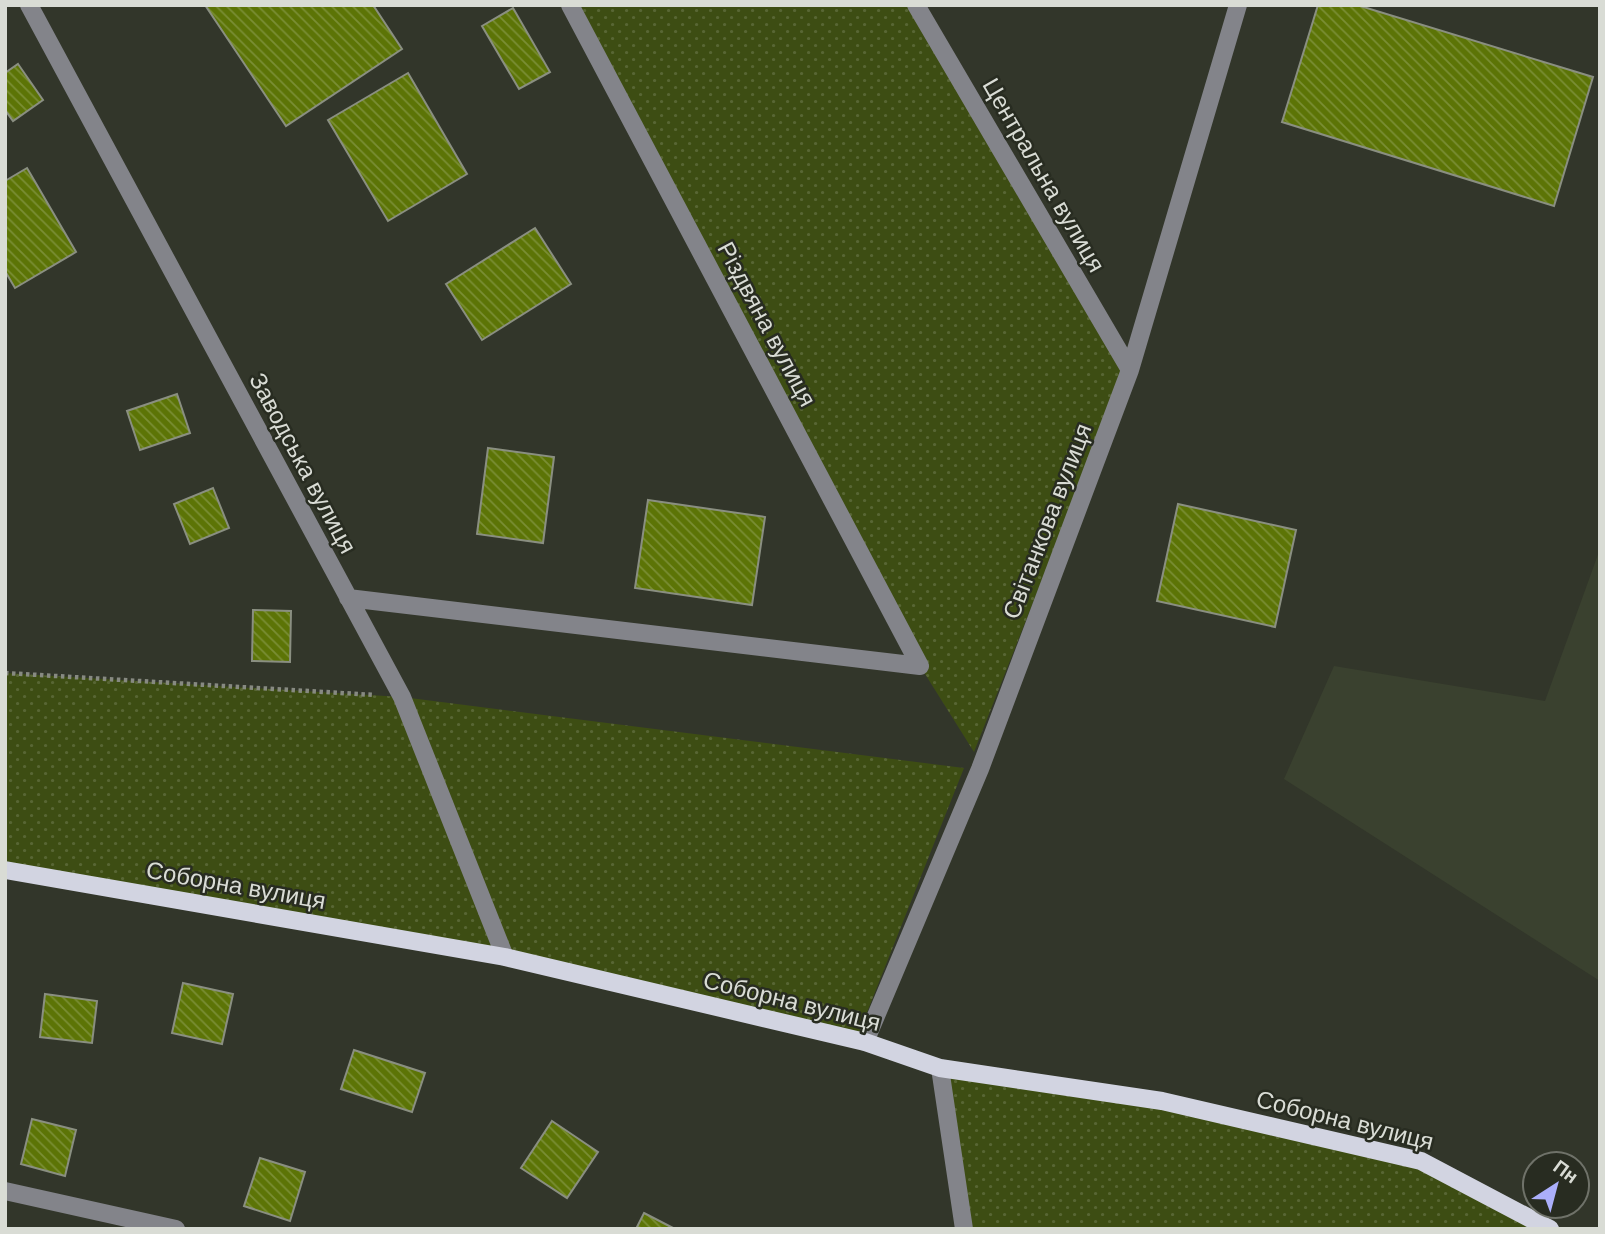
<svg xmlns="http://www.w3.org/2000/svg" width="1605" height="1234" font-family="'DM Sans',sans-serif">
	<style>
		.built { fill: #3a412f }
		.grass { fill: url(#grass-dots) }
		.building { fill: url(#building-back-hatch); stroke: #8a8f81; stroke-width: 2 }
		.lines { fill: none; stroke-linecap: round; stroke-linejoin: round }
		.path { stroke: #878a81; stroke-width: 4.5; stroke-dasharray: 3.5 3.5; stroke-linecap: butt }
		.minor { stroke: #83848a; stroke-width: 18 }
		.major { stroke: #d2d4e1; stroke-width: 18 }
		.labels { text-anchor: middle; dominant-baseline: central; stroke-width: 5; stroke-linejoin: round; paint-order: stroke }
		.street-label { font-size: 24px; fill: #d9dcd5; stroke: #282c21 }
	</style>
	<defs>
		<pattern id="grass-dots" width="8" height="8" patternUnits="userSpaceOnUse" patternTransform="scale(1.75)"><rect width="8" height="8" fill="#3d4d13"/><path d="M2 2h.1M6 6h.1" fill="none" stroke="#586634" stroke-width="1.8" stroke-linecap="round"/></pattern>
		<pattern id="building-back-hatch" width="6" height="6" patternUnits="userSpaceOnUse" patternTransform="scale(1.75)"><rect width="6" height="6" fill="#5c7406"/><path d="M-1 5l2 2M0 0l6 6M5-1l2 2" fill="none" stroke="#7a8e35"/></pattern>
	</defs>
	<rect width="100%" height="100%" fill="#32362a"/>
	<!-- built -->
	<path class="built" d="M1600,549V981L1284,779L1334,666L1545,701Z"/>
	<!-- grass -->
	<path class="grass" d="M570,5H915L1126,367L974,752L920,666Z
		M5,673L402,697L964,768L858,1035L505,957L5,870Z
		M940,1068L1162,1101L1421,1161L1550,1229H964Z"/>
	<!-- building -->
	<path class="building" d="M205,5H373L402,49L286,126Z
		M1318,5H1357L1593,77L1554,206L1282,122Z
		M513,8L550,72L519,89L482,26Z
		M18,64L43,100L13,121L5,110V73Z
		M408,73L467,174L388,221L328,120Z
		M27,168L76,252L15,288L5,271V181Z
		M535,228L571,284L482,340L446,284Z
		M177,394L190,433L140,450L127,411Z
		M488,448L554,457L543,543L477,534Z
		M213,488L229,528L190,544L174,504Z
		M648,500L765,517L752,605L635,588Z
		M1178,504L1296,530L1275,627L1157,601Z
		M253,610L291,611L290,662L252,661Z
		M183,983L233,994L222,1044L172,1033Z
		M45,994L97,1001L92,1043L40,1037Z
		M354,1050L425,1073L412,1112L341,1089Z
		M32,1119L76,1130L65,1176L21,1164Z
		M552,1121L598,1152L567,1198L521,1168Z
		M260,1158L305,1172L290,1221L244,1206Z
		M644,1213L675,1229H636Z"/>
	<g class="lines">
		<!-- path -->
		<path class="path" d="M5,673L375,695"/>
		<!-- minor -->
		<path class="minor" d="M29,5L402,697L505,957
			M570,5L920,666
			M916,5L1130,370
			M348,598L920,666
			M865,1042L980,769L1130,370L1238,5
			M940,1068L964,1229
			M5,1191L176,1229"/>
		<!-- major -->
		<path class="major" d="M5,870L505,957L865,1042L940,1068L1162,1101L1421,1161L1550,1229"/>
	</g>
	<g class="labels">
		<!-- street labels -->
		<g class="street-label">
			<text transform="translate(1044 175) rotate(60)">Центральна вулиця</text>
			<text transform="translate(767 324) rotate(62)">Різдвяна вулиця</text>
			<text transform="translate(303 463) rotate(62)">Заводська вулиця</text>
			<text transform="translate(1047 521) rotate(-69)">Світанкова вулиця</text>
			<text transform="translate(236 885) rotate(10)">Соборна вулиця</text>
			<text transform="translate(792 1001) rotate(14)">Соборна вулиця</text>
			<text transform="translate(1345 1120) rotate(14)">Соборна вулиця</text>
		</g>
	</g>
	<!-- border -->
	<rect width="1605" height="1234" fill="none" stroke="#d9dcd5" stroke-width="14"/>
	<!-- north arrow -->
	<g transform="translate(1556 1185) rotate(36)"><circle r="33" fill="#282c21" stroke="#6f7269" stroke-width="2"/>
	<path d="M0-5L12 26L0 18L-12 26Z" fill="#abaffb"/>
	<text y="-10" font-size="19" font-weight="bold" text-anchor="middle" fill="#d9dcd5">Пн</text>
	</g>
</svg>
